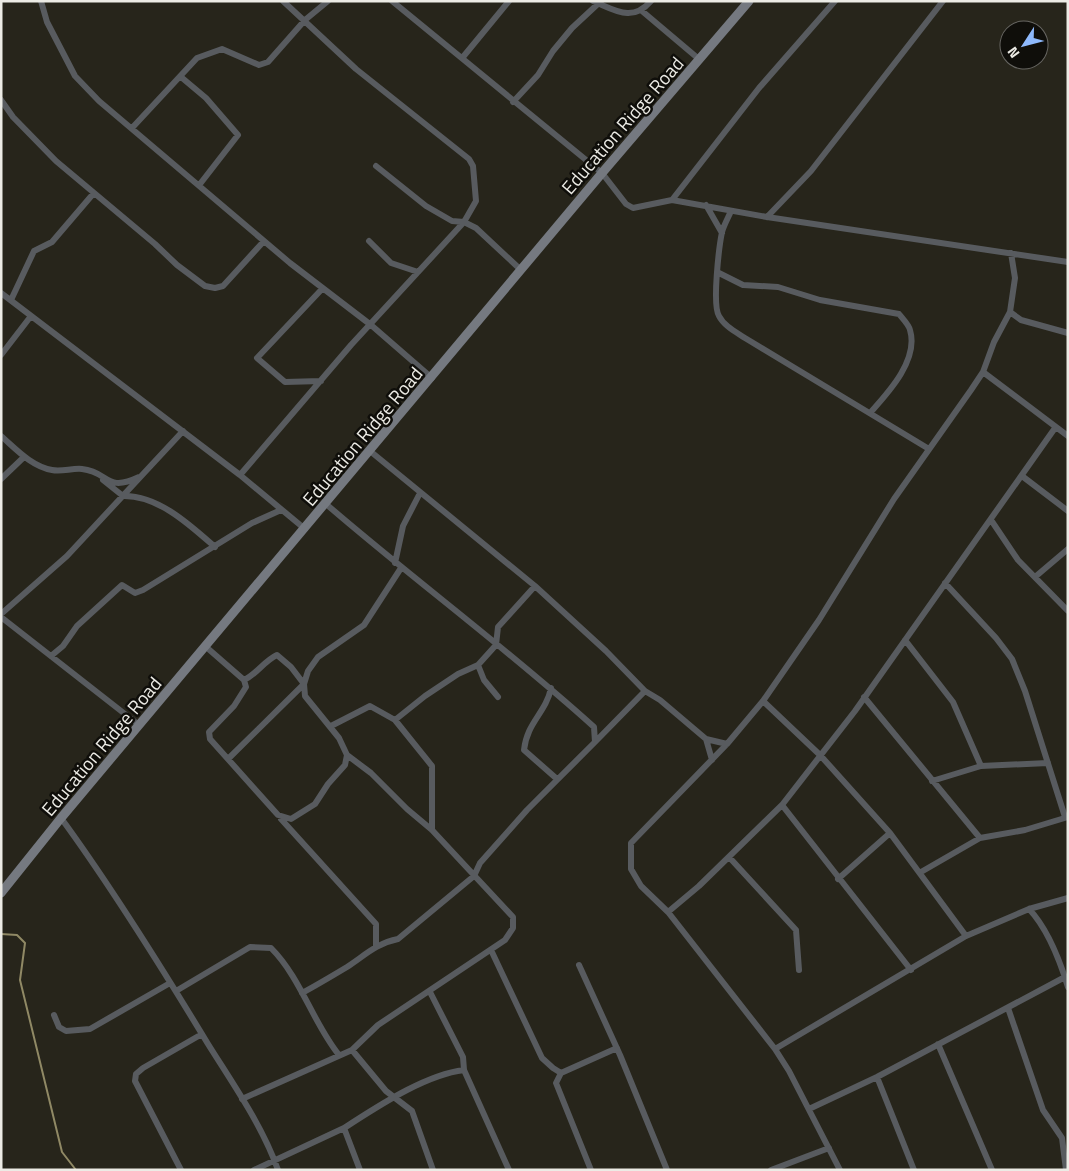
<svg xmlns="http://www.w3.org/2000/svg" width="1069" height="1171" font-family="'Titillium Web',sans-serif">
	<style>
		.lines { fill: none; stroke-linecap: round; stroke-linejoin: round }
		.stream { stroke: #908965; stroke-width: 2 }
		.street { stroke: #585b5f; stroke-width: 6 }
		.secondary { stroke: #757980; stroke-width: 9 }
		.labels { text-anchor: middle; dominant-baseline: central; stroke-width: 5; stroke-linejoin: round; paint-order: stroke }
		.street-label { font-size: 19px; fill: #ecebe5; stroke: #0f0e0a }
	</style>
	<rect width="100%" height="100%" fill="#27251b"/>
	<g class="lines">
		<!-- stream -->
		<path class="stream" d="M1,934L17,935L25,943L20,980L62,1152L76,1170"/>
		<!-- street -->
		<path class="street" d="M41,1L47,22L75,76L99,101L290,263L371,325L432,378
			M392,1L602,173L626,204L633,208L672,200L767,217L1068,262
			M593,1C615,10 632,23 651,1
			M642,11L700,60
			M463,57L509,1
			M181,77L206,98L238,135L200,184
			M1,100L13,117L56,161L155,244L177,265L205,286L215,288L223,286L264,241
			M513,102L538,75L553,51L572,28L601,1
			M132,128L197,58L222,49L259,65L268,62L305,20L328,1
			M376,166L426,206L452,221L464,222L476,228L521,270
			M672,200L759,88L835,1
			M706,205L722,233
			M731,211C728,218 724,225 722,232C719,247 712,305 719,316C724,326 736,332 745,338L929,449
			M767,217L811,171L943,1
			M369,241L391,263L418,272
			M719,273L743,285L778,287L820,300L899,314C903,319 909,325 910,330C919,360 888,393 870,413
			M1,293L240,475L305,529
			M11,300L34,251L52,242L93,194
			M1010,312L1021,320L1068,333
			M1,355L31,316
			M983,372L1068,436
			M321,381L285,382L257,358L322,289
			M1,436C16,449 31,466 52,470C62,472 72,468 82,469C110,472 105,493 139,477
			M370,451L535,586L606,651L645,691L660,700L706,739L727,744
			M240,475L351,345L464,222L476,201L473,166L469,159L356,69L283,1
			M1022,476L1068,511
			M1,479L24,457
			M103,480L123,496C158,495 190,525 215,547
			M326,504C414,580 508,649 594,727L595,742L645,691
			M991,520L1018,560L1068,611
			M395,563L403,526L420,493
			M1035,577L1068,549
			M945,583L996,638L1012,659L1025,691L1065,817
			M1,614L67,556L183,431
			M1,617L139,725
			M905,640L953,702L981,766
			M205,646L244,680L246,687L234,706L209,732L210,739L278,815L291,819L315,804L328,784L345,765L347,755
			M51,656L63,646L77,626L122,585L135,593L143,590L252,523L281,510
			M478,665L484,680L498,697
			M244,680C257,674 264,661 277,655L291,667L304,684
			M551,688C546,713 527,722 524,750L557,779
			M864,697L980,838
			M763,701L820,755L890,833L966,936
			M395,720L425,696L458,674L478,665L496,645L498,627L535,586
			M331,726L370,706L395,720L432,766V830
			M706,739L712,760
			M228,759L304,684
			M932,781L981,766L1048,763
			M782,805L911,970
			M61,818C113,889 162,968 208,1044C233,1084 262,1125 278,1170
			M281,819L376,924V946
			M729,857L796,930L799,970
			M921,872L980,838L1025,830L1068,817
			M838,879L890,833
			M1029,909C1048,929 1060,961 1068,987
			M668,912L699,886L782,805L855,711L1055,428
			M491,950L542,1058L553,1068L561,1073
			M579,965L620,1055L667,1170
			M176,991L250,947L271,948C301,978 313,1023 339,1055
			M430,992L463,1057L464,1070L509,1170
			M302,993C317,985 332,976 347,967C364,956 377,943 398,939L474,876L480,863L527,810L595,742
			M1008,1008L1043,1110L1062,1138L1066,1170
			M54,1015L59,1027L66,1031L90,1029L170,983
			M938,1044L992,1170
			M775,1049L966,936L1029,909L1068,898
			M352,1050L386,1091L412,1111L433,1170
			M877,1077L914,1170
			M242,1099L352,1050L378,1025L505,940L513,928V917L432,830L407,809L371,773L347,755L339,738L305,696L304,684L308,671L318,657L364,625L401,568
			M809,1109L877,1077L1065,977
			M344,1128C377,1107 424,1075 464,1070
			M181,1170L135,1081L136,1074L143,1068L202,1034
			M254,1170L344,1128L360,1170
			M591,1170L556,1083L561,1073L617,1048
			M771,1170L829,1148
			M840,1170L789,1071L775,1049L668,912L641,886L631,869V843L727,744L763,701L819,620L894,499L971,390L983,372L994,342L1010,312L1015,278L1011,253"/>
		<!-- secondary -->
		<path class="secondary" d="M1,893L61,818L602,173L749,1"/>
	</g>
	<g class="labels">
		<!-- street labels -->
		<g class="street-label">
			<text transform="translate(622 125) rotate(-49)">Education Ridge Road</text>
			<text transform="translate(362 436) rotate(-50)">Education Ridge Road</text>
			<text transform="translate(101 746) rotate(-50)">Education Ridge Road</text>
		</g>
	</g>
	<!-- border -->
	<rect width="1069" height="1171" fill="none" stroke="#ecebe5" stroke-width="5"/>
	<!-- north arrow -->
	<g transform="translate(1024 45) rotate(234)"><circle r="24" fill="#0f0e0a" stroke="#676662"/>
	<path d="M0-4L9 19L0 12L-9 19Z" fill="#8eb9fc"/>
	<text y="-8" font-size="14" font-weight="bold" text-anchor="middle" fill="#ecebe5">N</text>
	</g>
</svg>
